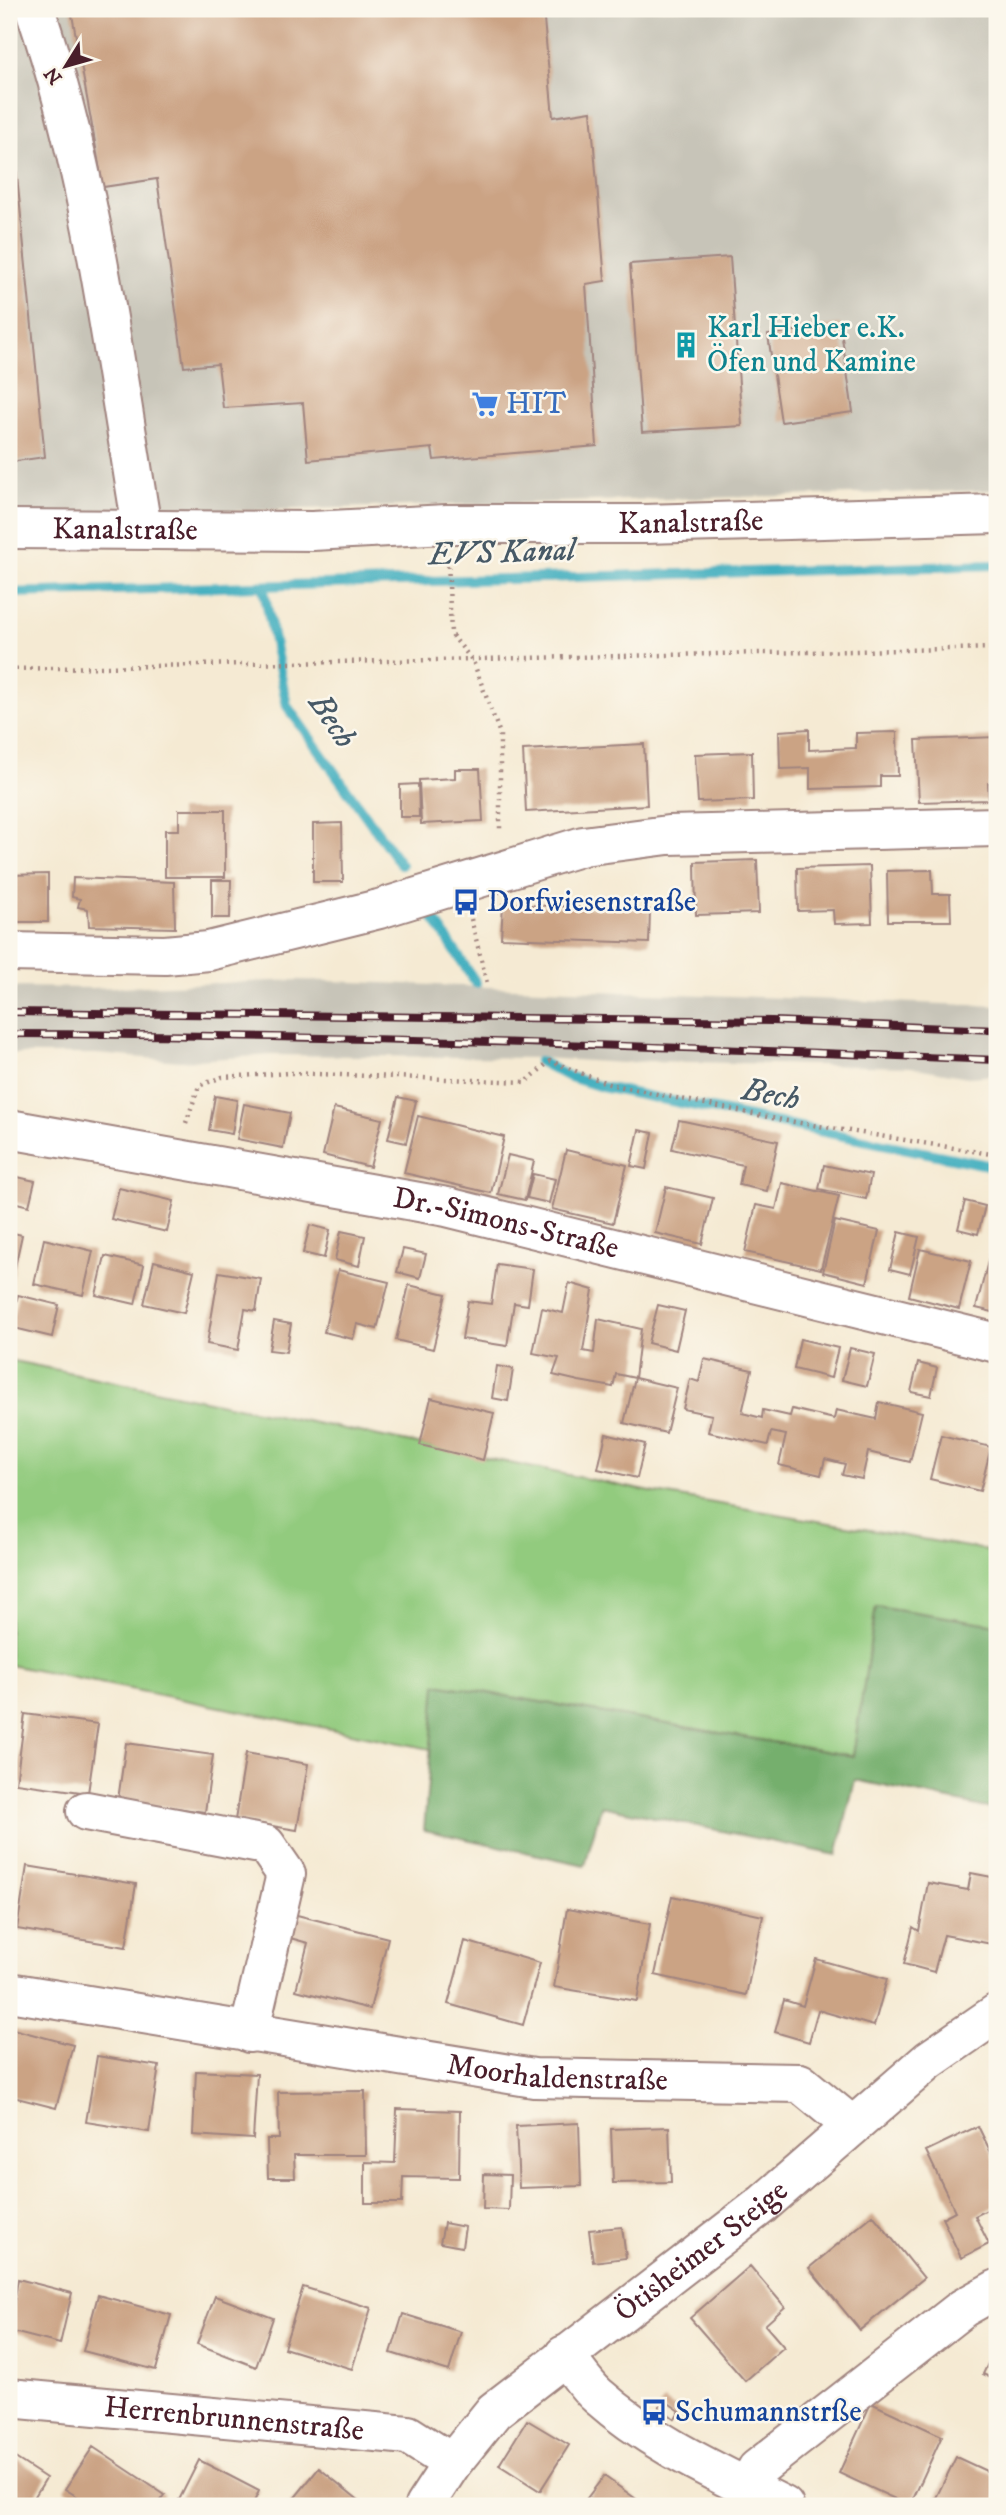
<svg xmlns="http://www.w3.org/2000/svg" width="1006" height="2515" font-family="'IM FELL DW Pica',serif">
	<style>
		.industrial { fill: #c7c4b8 }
		.green { fill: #92cb7e; stroke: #6e7554; stroke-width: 2 }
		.forest { fill: #75af6d; stroke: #60674c; stroke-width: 2 }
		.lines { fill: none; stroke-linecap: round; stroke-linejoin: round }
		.stream { stroke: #42afbf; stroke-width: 10 }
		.building { fill: #cba384 }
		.minor-casing { stroke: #a0847f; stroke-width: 42 }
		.path { stroke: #a0847f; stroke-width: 4.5; stroke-dasharray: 2 5; stroke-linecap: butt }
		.minor { stroke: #fff; stroke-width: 38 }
		.rail-casing { stroke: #4a1f2b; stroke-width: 8 }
		.rail { stroke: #fbf7ec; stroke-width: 5; stroke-dasharray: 16; stroke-linecap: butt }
		.labels { text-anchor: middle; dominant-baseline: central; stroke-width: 5; stroke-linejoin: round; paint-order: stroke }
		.culture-label { font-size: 30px; fill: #0d838f; stroke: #fbf7ec; text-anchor: start }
		.shop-label { font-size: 30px; fill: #366cbe; stroke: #fbf7ec; text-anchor: start }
		.street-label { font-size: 30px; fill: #4a1f2b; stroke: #fbf7ec }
		.transit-label { font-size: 30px; fill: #164399; stroke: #fbf7ec; text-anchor: start }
		.water-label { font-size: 32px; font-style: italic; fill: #475966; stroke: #fbf7ec }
	</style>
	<rect width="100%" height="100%" fill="#fbf7ec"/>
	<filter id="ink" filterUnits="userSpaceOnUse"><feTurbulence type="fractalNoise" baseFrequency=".0143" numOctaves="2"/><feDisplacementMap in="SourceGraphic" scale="14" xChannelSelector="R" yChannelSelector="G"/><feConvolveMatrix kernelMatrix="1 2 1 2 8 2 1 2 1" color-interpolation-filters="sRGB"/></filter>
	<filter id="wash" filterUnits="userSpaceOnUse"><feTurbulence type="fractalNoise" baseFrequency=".00686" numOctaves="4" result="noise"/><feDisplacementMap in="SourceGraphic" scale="28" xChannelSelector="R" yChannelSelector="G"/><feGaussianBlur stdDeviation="1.57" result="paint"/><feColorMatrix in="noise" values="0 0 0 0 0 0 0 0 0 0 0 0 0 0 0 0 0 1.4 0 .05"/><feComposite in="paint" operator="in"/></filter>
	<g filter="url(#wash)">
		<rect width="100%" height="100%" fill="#f5ead3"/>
		<!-- industrial -->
		<path class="industrial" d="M9,9H997V490L9,517Z
			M299,980L997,1006V1075L968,1077L911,1067L649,1061L622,1063L541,1058L272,1055L180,1061L96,1054H9V987L92,988Z"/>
		<!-- green -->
		<path class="green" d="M9,1360L656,1493L997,1552V1625L876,1606L853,1756L437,1684L431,1749L9,1665Z"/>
		<!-- forest -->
		<path class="forest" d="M876,1606L997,1625V1810L855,1780L837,1855L601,1806L585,1865L424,1830L436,1684L853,1756Z"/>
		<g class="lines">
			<!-- stream -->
			<path class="stream" d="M263,586L287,706L401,865
				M9,593L997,565
				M425,905L476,983
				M539,1061L567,1076L602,1087L997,1167"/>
		</g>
		<g id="blocks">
			<!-- building -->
			<path class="building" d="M71,9H543L553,117L591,111L605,281L586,284L597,446L434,460L432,448L308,460L303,403L223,408L218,364L184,367L157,179L103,187Z
				M9,96L45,457L9,462Z
				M730,257L742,426L642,432L630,264Z
				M840,324L853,412L781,422L768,335Z
				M809,729V750L856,748V733L897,732L898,776H880V787L810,789V768L780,769L779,731Z
				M997,737V783H988L989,800L919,802L916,740Z
				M644,744L647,805L526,812L523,750Z
				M752,752L753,800L698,802L695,754Z
				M455,769H480L483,821L421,824L419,780L455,778Z
				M418,784L419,817H400V785Z
				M179,810H225V877H165V830H179Z
				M342,823L343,882H313V824Z
				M757,860L759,913L696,915L695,862Z
				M870,866L872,923L834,924L833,910L798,911L797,868Z
				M932,870L933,894H950L951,921H888L887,871Z
				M48,874V922H9V875Z
				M73,878L174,882L175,928L89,926L88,909L78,907L80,899L72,897Z
				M212,880H231L230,918H212Z
				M503,904L650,910L649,943L501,938Z
				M215,1096L237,1100L232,1134L209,1130Z
				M398,1097L416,1101L406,1143L388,1139Z
				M244,1104L290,1113L283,1148L237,1139Z
				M334,1108L382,1119L370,1167L323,1155Z
				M418,1116L504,1137L491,1193L404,1173Z
				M679,1120L778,1141L767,1191L739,1185L743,1165L672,1149Z
				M639,1130L653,1133L646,1169L631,1166Z
				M566,1150L627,1165L613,1223L552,1209Z
				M508,1155L534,1161L525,1200L498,1194Z
				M824,1165L871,1175L866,1199L819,1189Z
				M533,1174L555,1179L549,1203L527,1198Z
				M9,1175L35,1181L29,1206L9,1201Z
				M782,1183L839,1196L821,1269L745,1252L756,1205L776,1209Z
				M666,1187L713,1198L702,1244L655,1233Z
				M119,1188L174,1201L167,1232L111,1219Z
				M965,1201L985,1206L978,1234L958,1229Z
				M835,1221L879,1231L867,1283L823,1272Z
				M310,1225L330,1230L324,1258L303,1253Z
				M341,1231L365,1236L359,1266L335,1260Z
				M9,1232L22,1235L11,1285L9,1284Z
				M899,1232L919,1237L910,1274L890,1269Z
				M44,1239L93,1251L83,1295L34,1284Z
				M403,1249L426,1254L420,1278L397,1272Z
				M920,1249L971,1261L959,1309L909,1296Z
				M991,1250L997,1251V1313L976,1308Z
				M105,1256L144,1265L135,1304L96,1295Z
				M154,1261L194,1271L184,1313L144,1304Z
				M497,1264L533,1269L528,1305L514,1303L507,1346L462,1339L468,1301L491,1304Z
				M338,1270L389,1282L377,1329L357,1324L353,1339L324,1332Z
				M219,1272L261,1279L256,1311L245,1309L238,1350L207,1344Z
				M569,1283L593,1290L583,1351L594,1353L598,1319L641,1329L635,1378L616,1374L613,1387L579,1381L553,1375L559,1358L533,1353L542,1308L563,1313Z
				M409,1285L446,1294L433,1349L396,1340Z
				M18,1295L59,1305L52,1337L10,1327Z
				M658,1305L685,1311L676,1350L648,1343Z
				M274,1321L291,1324L286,1352L269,1350Z
				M800,1339L838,1348L831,1378L794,1369Z
				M850,1348L875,1354L867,1386L842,1380Z
				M704,1359L752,1370L742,1413L762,1418L763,1410L790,1416L792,1409L834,1419L836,1410L876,1419L879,1402L922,1412L910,1462L868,1452L862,1479L842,1475L845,1464L825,1459L821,1475L779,1465L786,1435L771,1432L768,1445L708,1432L712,1415L683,1409L690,1379L699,1382Z
				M918,1363L937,1368L931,1396L911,1392Z
				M497,1366L513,1369L508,1401L492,1398Z
				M635,1378L677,1388L666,1433L624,1423Z
				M431,1398L494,1413L483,1460L420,1445Z
				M606,1434L645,1444L637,1478L598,1469Z
				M941,1435L991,1447L980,1491L930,1479Z
				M25,1714L98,1724L88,1793L16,1783Z
				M126,1743L213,1755L205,1812L118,1800Z
				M246,1753L308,1764L297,1830L235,1820Z
				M27,1866L136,1884L126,1947L17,1929Z
				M971,1873L997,1878V1945L944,1935L934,1972L904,1964L913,1927L919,1931L928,1883L968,1890Z
				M672,1896L763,1916L746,1995L655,1975Z
				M567,1909L650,1924L637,2001L554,1987Z
				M289,1913L388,1938L370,2009L296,1990L308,1943L283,1936Z
				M465,1941L540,1963L523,2025L448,2004Z
				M816,1959L887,1979L874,2026L818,2010L809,2042L775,2032L784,2000L803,2006Z
				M9,2028L73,2045L56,2108L9,2096Z
				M97,2056L159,2066L149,2132L86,2122Z
				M196,2071L257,2074L253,2139L193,2135Z
				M365,2091L366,2155H294L295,2178H268L267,2139H279L278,2092Z
				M397,2109L460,2111L459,2178L403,2177L402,2203H365V2162L395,2163Z
				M579,2123L581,2186L519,2188L516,2126Z
				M978,2126L997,2165V2205L975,2216L989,2244L961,2258L942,2218L955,2211L926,2151Z
				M669,2127L671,2182L613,2183L611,2129Z
				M484,2174L510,2175L509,2210L483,2209Z
				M873,2215L924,2278L860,2330L809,2268Z
				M444,2223L465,2227L462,2247L440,2243Z
				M622,2227L626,2258L593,2262L589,2230Z
				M750,2266L785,2307L765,2325L784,2347L745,2381L690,2318Z
				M18,2279L72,2293L60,2344L9,2331Z
				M303,2287L371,2308L352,2369L284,2348Z
				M98,2295L171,2315L156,2370L83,2351Z
				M215,2296L273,2318L256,2367L197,2344Z
				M403,2314L461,2332L449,2371L391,2353Z
				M997,2345V2381L983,2374Z
				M664,2400L680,2411L675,2419L659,2407Z
				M871,2403L942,2436L910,2506L839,2473Z
				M527,2420L569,2445L540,2491L499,2465Z
				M93,2447L165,2495L157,2506H92L65,2489Z
				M9,2454L46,2478L29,2506H9Z
				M956,2457L997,2476V2506H932Z
				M199,2460L259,2491L252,2506H176Z
				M319,2468L366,2506H288Z
				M604,2476L646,2506H581Z"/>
		</g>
	</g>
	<g filter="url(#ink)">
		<use href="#blocks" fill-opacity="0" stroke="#a0847f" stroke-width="2"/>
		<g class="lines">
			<!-- minor casing -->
			<g class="minor-casing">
				<g id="minor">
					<path d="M35,9C92,177 113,354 142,528"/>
					<path id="s1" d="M9,529L312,531L447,524H644L997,514"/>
					<path d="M9,952L165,955L209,951L379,909L583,846L668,835L997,827"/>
					<path id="s2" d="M9,1129L447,1207L997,1343"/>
					<path d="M86,1811L266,1845L286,1874L249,2033"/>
					<path id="s3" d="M9,1992L534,2078L800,2083L851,2125"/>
					<path d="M564,2355C575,2368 585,2385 598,2396C652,2444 721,2474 784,2506"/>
					<path id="s4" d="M9,2398L408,2435L452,2463"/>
					<path d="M747,2487L757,2469L963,2308L997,2289"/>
					<path id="s5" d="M424,2506L452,2463L494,2411L763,2204L929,2060L997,2013"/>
				</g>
			</g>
			<!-- path -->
			<path class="path" d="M448,559L451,634L473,661L500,734V832
				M9,669L997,648
				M471,919L487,983
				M186,1123L199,1086L222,1077L290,1073L526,1082L550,1061L609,1084L782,1120L997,1155"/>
			<!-- minor -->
			<use href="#minor" class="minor"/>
			<!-- rail casing -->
			<g class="rail-casing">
				<path id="rail" d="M9,1012L772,1021L997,1030
					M9,1034C338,1035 668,1046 997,1060"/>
			</g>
			<!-- rail -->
			<use href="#rail" class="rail"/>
		</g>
	</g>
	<!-- icons -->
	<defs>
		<g id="building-bare" transform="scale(2.1)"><path d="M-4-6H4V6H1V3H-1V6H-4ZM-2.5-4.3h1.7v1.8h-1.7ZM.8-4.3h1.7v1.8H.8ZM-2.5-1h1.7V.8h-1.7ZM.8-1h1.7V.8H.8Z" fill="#0f9aa8" stroke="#fbf7ec" stroke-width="2.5" paint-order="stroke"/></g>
		<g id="supermarket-bare" transform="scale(2.1)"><path d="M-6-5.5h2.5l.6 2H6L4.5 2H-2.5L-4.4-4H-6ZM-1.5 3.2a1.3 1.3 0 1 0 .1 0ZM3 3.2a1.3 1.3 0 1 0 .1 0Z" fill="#3f7fe0" stroke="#fbf7ec" stroke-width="2.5" paint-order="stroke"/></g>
		<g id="bus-bare" transform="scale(2.1)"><path d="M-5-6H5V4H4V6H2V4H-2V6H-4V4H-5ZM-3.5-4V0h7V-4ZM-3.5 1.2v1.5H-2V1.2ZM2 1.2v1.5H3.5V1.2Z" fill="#1a4fb4" stroke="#fbf7ec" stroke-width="2.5" paint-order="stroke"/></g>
	</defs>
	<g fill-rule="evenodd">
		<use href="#building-bare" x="686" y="345"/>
		<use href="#supermarket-bare" x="485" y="404"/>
		<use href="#bus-bare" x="466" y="902"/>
		<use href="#bus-bare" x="654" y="2412"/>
	</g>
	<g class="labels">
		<!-- culture labels -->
		<g class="culture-label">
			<text x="707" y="328">Karl Hieber e.K.<tspan x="707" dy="34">Öfen und Kamine</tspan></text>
		</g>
		<!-- shop labels -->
		<g class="shop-label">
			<text x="506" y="404">HIT</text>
		</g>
		<!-- street labels -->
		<g class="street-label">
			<text stroke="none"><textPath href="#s1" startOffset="682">Kanalstraße</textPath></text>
			<text stroke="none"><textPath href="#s1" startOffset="116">Kanalstraße</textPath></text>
			<text stroke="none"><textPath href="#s2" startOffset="506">Dr.-Simons-Straße</textPath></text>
			<text stroke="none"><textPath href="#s3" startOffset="555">Moorhaldenstraße</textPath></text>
			<text stroke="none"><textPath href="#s5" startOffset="380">Ötisheimer Steige</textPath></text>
			<text stroke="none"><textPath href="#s4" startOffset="226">Herrenbrunnenstraße</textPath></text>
		</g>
		<!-- transit labels -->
		<g class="transit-label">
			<text x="487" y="902">Dorfwiesenstraße</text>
			<text x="675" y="2412">Schumannstrße</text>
		</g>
		<!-- water labels -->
		<g class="water-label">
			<text transform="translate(502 553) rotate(-2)">EVS Kanal</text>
			<text transform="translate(332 721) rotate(56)">Bech</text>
			<text transform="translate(771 1095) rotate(11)">Bech</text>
		</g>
	</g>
	<!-- margin -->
	<rect width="1006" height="2515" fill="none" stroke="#fbf7ec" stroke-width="35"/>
	<!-- north arrow -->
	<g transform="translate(66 66) rotate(233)" stroke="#fbf7ec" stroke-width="5" paint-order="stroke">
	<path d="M0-5L12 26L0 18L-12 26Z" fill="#4a1f2b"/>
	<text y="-10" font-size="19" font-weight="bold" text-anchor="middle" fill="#4a1f2b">N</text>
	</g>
</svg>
